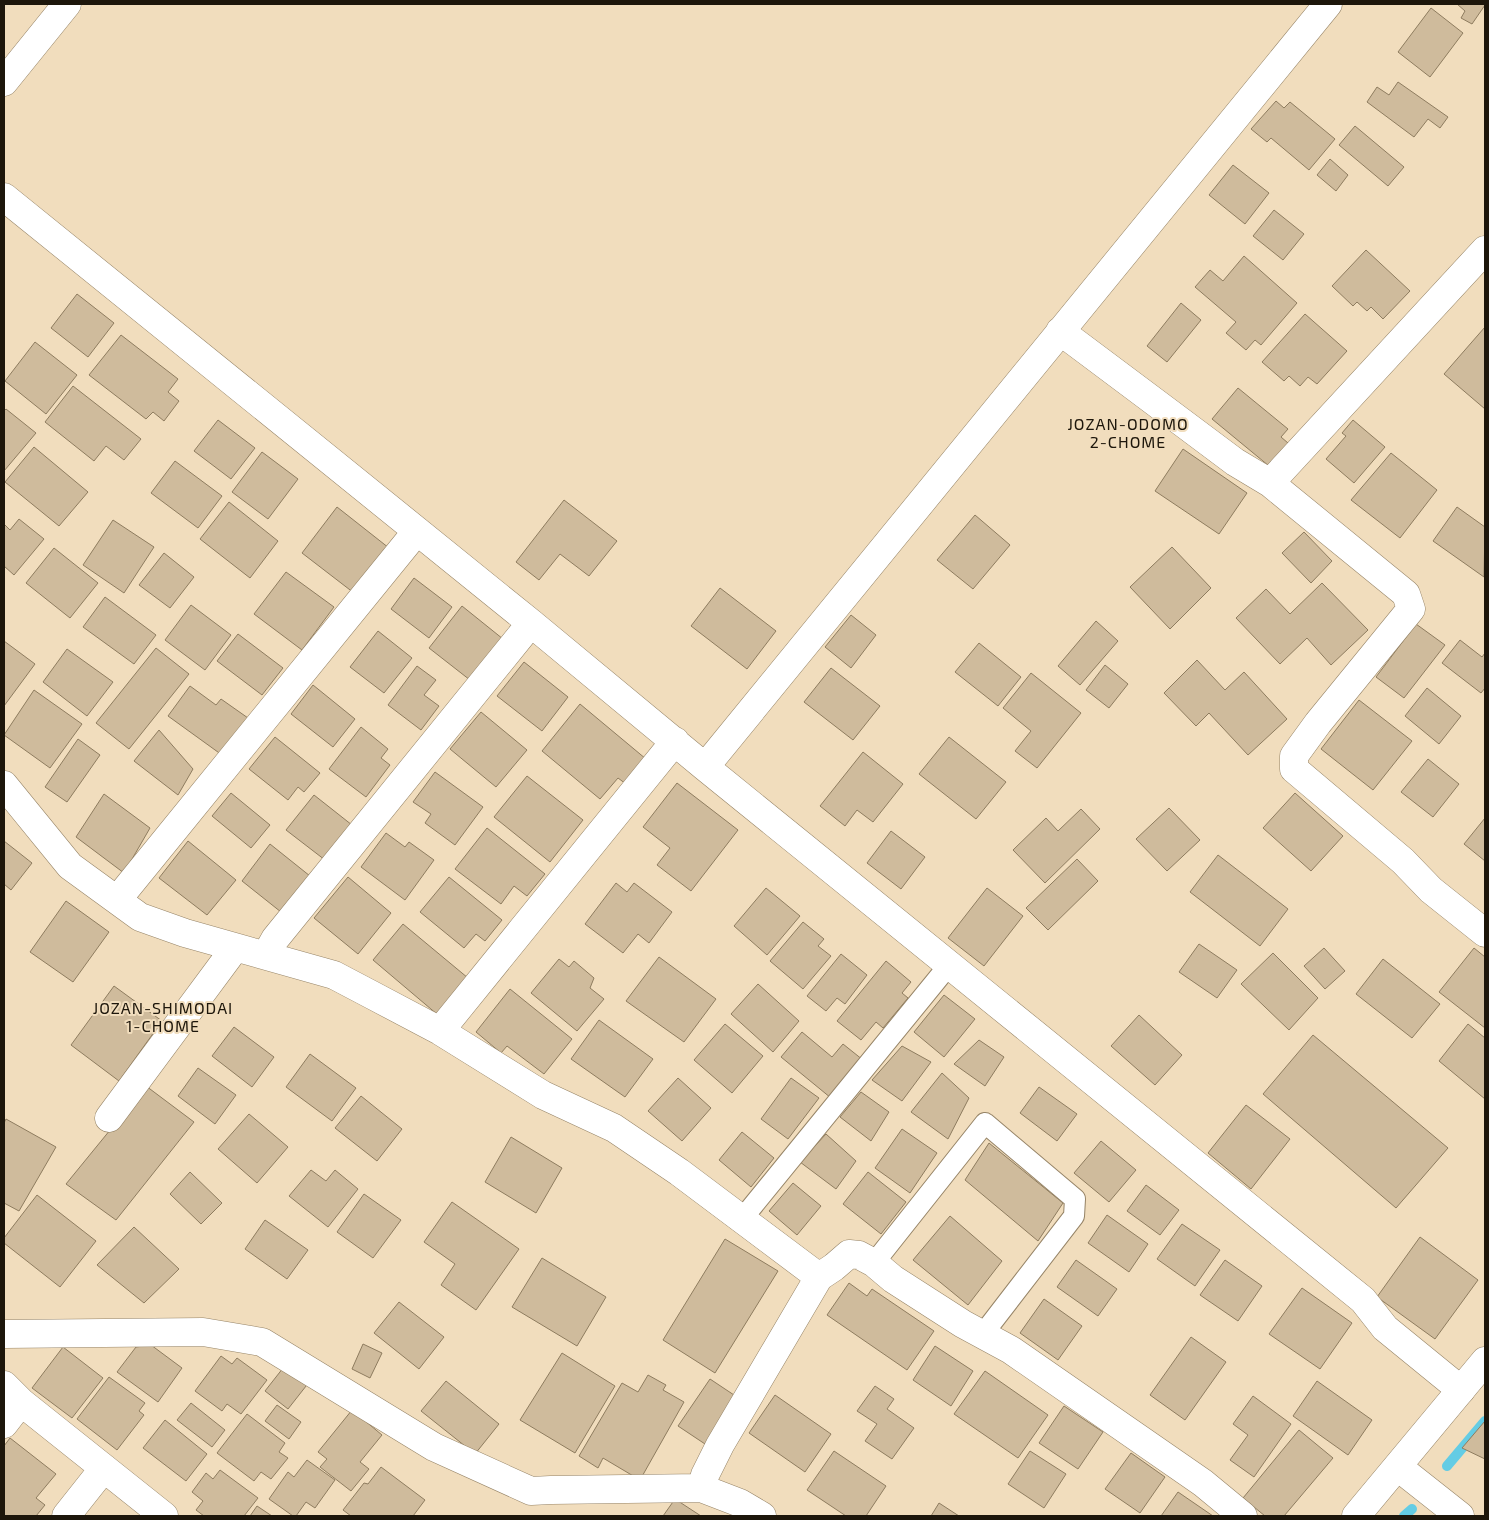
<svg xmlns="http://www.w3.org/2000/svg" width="1489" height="1520" font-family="'Exo 2',sans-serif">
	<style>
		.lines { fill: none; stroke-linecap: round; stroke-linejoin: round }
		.stream { stroke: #64cce4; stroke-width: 10 }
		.building { fill: #cfbb9c; stroke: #8e7c5f }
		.service-casing { stroke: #968467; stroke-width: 22 }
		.minor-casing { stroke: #968467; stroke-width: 29 }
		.tertiary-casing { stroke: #968467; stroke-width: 29 }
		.service { stroke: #fff; stroke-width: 20 }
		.minor { stroke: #fff; stroke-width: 28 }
		.tertiary { stroke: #fff; stroke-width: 28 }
		.labels { text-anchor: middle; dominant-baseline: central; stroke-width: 4; stroke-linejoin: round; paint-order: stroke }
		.neighbourhood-label { font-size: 16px; letter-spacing: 1px; fill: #1d160b; stroke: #f1ddbd }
	</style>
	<rect width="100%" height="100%" fill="#f1ddbd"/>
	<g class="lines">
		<!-- stream -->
		<path class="stream" d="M1447,1466L1485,1421
			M1404,1516L1412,1509"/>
	</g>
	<!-- building -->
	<path class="building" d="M1457,4H1485V5L1472,24L1461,18L1465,11Z
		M1431,8L1463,33L1430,77L1398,52Z
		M1398,82L1448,117L1440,128L1428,119L1414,137L1367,102L1377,87L1389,95Z
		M1276,101L1284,108L1290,102L1335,139L1309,170L1271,138L1267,142L1251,129Z
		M1355,126L1404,167L1388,186L1339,145Z
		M1330,159L1348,175L1336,191L1317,175Z
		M1233,165L1269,193L1245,224L1209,195Z
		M1274,210L1304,234L1283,260L1253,236Z
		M1366,250L1410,291L1383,319L1371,307L1367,311L1357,302L1353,306L1332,286Z
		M1244,256L1297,303L1261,345L1255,340L1246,350L1226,333L1236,322L1195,287L1210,270L1223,281Z
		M77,294L114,323L88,357L51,328Z
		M1181,303L1201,320L1167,362L1147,346Z
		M1305,314L1347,351L1317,384L1308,377L1300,386L1289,376L1284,381L1262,362Z
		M1485,327V409L1444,374Z
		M121,335L178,379L168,392L179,401L164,421L153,412L146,419L89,375Z
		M35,342L77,375L46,414L5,381Z
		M73,386L141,439L124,460L106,446L94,461L45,422Z
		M1238,388L1288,429L1281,437L1288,443L1269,466L1212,419Z
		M6,409L36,433L4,471V411Z
		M218,420L255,448L231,479L194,451Z
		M1353,420L1385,447L1354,483L1326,459L1346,436L1342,433Z
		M34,447L88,492L59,526L5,482Z
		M1183,449L1247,493L1219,534L1155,491Z
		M262,452L298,479L268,519L232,492Z
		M1391,453L1437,490L1400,538L1351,500Z
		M175,461L222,496L198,528L151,493Z
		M564,500L617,541L589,576L560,554L539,580L516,562Z
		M229,502L278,541L250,578L200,539Z
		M337,507L389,548L354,593L302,553Z
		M1457,507L1485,527L1484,577L1433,541Z
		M975,515L1010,545L973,589L937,560Z
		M19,519L44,539L14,575L4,566V524L10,530Z
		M113,520L154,547L124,593L83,565Z
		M1304,532L1332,561L1311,583L1282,553Z
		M1172,547L1211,588L1170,629L1130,587Z
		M54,548L98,583L70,618L26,583Z
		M164,553L194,577L170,608L139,585Z
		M286,572L334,607L302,650L254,614Z
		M414,578L452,607L429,638L391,609Z
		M1322,583L1368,630L1331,665L1307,638L1280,664L1236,618L1266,589L1290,614Z
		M720,588L776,631L747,669L691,626Z
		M105,597L156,635L134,664L83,627Z
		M191,605L231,635L205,670L165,640Z
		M462,606L503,639L470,680L429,648Z
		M851,615L876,635L851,668L825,647Z
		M1096,621L1118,641L1080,685L1058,666Z
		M1416,624L1445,645L1404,698L1376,677Z
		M378,631L412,658L384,693L350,667Z
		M238,634L283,668L262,695L217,661Z
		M1460,640L1482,657L1485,653V688L1481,693L1442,663Z
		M4,641L35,664L4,706Z
		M979,643L1021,677L998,706L955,672Z
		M156,648L189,674L129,749L96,723Z
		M67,649L113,682L87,716L43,682Z
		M1197,660L1225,690L1244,672L1287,719L1248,755L1209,713L1196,726L1164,693Z
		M524,662L568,697L542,731L497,696Z
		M1105,665L1128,684L1109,708L1086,690Z
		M417,666L436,680L424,695L439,706L421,730L388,705Z
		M831,668L880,706L853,740L804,702Z
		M1031,673L1081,713L1037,768L1015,751L1031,731L1003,708Z
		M313,685L355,719L333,747L291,714Z
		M190,686L216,705L221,699L248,718L222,755L168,716Z
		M1427,688L1461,716L1439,744L1405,716Z
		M34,690L82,724L50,768L4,735Z
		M1359,700L1412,741L1373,790L1321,749Z
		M580,704L646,759L626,784L618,778L600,799L542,751Z
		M481,712L527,750L496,787L450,749Z
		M361,727L388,749L381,758L390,765L366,797L329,769Z
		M159,730L193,769L178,795L134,761Z
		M275,737L320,773L304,792L298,787L288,800L249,769Z
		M949,737L1006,782L976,819L919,774Z
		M78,739L100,755L67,802L45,787Z
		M863,752L903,784L873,822L857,810L845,826L820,806Z
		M1428,759L1459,784L1433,817L1401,792Z
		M435,772L483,807L455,845L425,823L431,814L413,802Z
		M527,776L583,820L550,862L494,817Z
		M677,783L738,830L691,891L657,865L670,848L643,827Z
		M231,793L270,825L251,848L212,816Z
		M1295,793L1343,836L1311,871L1263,828Z
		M104,794L150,828L124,873L76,837Z
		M314,795L352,825L325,860L286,830Z
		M1169,808L1200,840L1167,871L1136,839Z
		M1081,809L1100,829L1045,883L1013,850L1046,818L1058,831Z
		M1485,818V861L1464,844Z
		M487,828L545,874L527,896L514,886L501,904L455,869Z
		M891,831L925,857L901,889L867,863Z
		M386,833L405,847L409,842L434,860L405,900L361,867Z
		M4,841L32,863L11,890L4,884Z
		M188,841L236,880L207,915L159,878Z
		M270,844L310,876L281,912L242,881Z
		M1218,855L1288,909L1260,946L1190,892Z
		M1077,859L1098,881L1048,930L1026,908Z
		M348,877L391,913L358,954L314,918Z
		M449,877L502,920L485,941L476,934L464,948L420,912Z
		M616,883L627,892L634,883L672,912L649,943L638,934L623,953L585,924Z
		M766,888L800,916L767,955L734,926Z
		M987,888L1023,916L984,966L948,938Z
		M66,901L109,932L73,982L30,952Z
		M803,922L824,939L818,946L831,956L803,989L770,961Z
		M403,924L468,978L438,1015L373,960Z
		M1199,944L1237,970L1217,998L1179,972Z
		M1324,948L1345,971L1325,989L1304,966Z
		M1474,948L1485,957V1028L1439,992Z
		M1273,953L1318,998L1289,1030L1241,984Z
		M841,954L867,975L845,1004L837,998L826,1011L807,996Z
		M659,957L716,999L684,1042L626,1001Z
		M559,959L569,967L574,961L594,978L590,988L604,999L577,1031L531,993Z
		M1383,959L1440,1004L1412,1038L1356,994Z
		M886,961L911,982L902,993L908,998L883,1028L876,1022L861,1040L837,1021Z
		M758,984L799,1021L773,1052L731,1014Z
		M114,986L162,1021L119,1081L71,1045Z
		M510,989L572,1039L544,1074L507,1046L501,1053L476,1032Z
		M944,995L975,1019L944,1057L914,1032Z
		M1139,1015L1182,1055L1155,1085L1111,1046Z
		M599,1020L653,1059L625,1097L571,1059Z
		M725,1024L763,1056L732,1093L694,1060Z
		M1468,1024L1485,1038V1099L1439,1061Z
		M234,1027L274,1057L252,1087L212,1056Z
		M802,1032L832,1057L843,1044L863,1060L831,1098L781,1057Z
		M1313,1035L1448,1148L1396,1208L1263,1094Z
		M979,1040L1004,1057L985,1086L954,1064Z
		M902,1046L931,1062L902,1101L872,1080Z
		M310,1054L356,1088L332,1121L286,1087Z
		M198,1068L236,1095L215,1124L178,1096Z
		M942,1073L969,1098L948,1139L911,1112Z
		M678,1078L711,1108L682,1141L648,1111Z
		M791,1078L819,1098L788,1139L761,1119Z
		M146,1086L194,1122L116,1220L66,1184Z
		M1039,1087L1077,1114L1057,1141L1020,1113Z
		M861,1092L889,1112L871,1141L840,1117Z
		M361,1096L402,1129L377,1161L335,1128Z
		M1246,1105L1290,1139L1251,1189L1208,1153Z
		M249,1114L288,1147L257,1183L218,1149Z
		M6,1119L56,1147L19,1211L4,1203V1123Z
		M902,1129L937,1153L910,1193L875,1168Z
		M742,1132L774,1158L751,1187L719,1160Z
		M826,1134L856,1161L836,1189L800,1162Z
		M511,1137L562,1168L536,1213L485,1182Z
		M1101,1141L1136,1170L1109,1202L1074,1173Z
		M989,1143L1063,1203L1038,1241L965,1180Z
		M311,1170L326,1181L335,1170L358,1189L328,1227L289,1196Z
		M190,1172L222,1203L201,1224L170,1194Z
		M868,1172L906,1202L881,1234L843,1204Z
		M793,1183L821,1206L797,1235L769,1211Z
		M1146,1185L1179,1210L1160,1235L1127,1211Z
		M364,1194L401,1220L373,1258L337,1232Z
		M37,1195L96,1241L60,1287L4,1243V1238Z
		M452,1202L519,1249L476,1310L441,1285L455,1264L424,1242Z
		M1107,1215L1148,1244L1129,1272L1088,1243Z
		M950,1216L1002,1261L968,1305L913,1260Z
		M265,1220L308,1250L287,1279L245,1249Z
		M1182,1224L1220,1250L1195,1286L1157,1259Z
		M134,1227L179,1269L144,1303L97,1265Z
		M1420,1237L1478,1280L1435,1339L1377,1297Z
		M725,1239L778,1271L715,1373L663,1340Z
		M542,1258L606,1297L577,1346L512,1307Z
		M1076,1260L1117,1289L1098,1316L1057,1287Z
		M1225,1260L1262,1286L1238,1321L1200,1295Z
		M849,1283L867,1296L872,1289L934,1331L907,1370L827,1315Z
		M1302,1288L1352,1323L1320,1369L1269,1334Z
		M1044,1299L1082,1326L1058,1360L1020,1333Z
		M399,1302L444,1337L419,1369L374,1333Z
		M1191,1337L1226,1362L1185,1420L1150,1395Z
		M363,1344L382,1353L370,1378L352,1369Z
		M151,1345L182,1368L158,1402L117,1372L136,1347Z
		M935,1346L973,1371L951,1406L913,1380Z
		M63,1347L103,1378L72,1418L32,1388Z
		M562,1353L615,1386L575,1453L520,1420Z
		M221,1356L232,1364L237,1358L267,1380L241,1414L227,1404L222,1411L195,1391Z
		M287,1363L310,1381L288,1409L265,1391Z
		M985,1371L1048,1415L1018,1458L954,1414Z
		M648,1375L666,1385L663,1390L684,1402L640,1480L603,1458L598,1468L579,1456L622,1383L638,1392Z
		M109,1377L145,1403L139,1411L144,1415L117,1450L77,1419Z
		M710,1379L740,1399L708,1446L678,1426Z
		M446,1381L499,1424L475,1454L421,1411Z
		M1317,1381L1372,1420L1348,1455L1293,1416Z
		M875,1386L894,1399L887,1409L914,1428L892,1459L865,1441L877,1424L857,1411Z
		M775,1395L831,1434L805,1472L749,1433Z
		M1253,1396L1291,1424L1254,1477L1230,1460L1248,1435L1233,1424Z
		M191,1403L225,1430L212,1447L177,1420Z
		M277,1405L301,1422L289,1439L265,1421Z
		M1064,1406L1103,1432L1078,1469L1039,1443Z
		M352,1410L382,1435L360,1462L369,1469L351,1491L320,1467L327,1459L318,1452Z
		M247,1414L285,1443L279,1452L288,1458L271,1479L261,1472L254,1481L217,1453Z
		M165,1420L207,1454L186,1481L143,1448Z
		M1485,1421V1459L1462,1448Z
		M1299,1430L1333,1458L1284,1516H1265L1243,1498Z
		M10,1438L56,1474L36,1498L45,1505L36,1516H4V1446Z
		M834,1451L886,1486L866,1516H846L807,1490Z
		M1030,1451L1066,1474L1044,1508L1008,1484Z
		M1131,1453L1165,1477L1140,1513L1105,1489Z
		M307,1460L335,1480L315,1508L306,1502L296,1516H293L269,1499L288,1472L294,1477Z
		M381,1467L425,1500L413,1516H351L343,1510L364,1483L368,1484Z
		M220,1470L258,1498L244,1516H204L196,1510L203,1501L192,1492L206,1473L213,1479Z
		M1178,1492L1213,1516H1161Z
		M675,1499L701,1516H663Z
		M939,1503L959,1516H931Z
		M257,1506L272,1516H250Z"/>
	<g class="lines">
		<!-- service casing -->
		<g class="service-casing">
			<path id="service" d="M742,1219L949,965
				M874,1263L985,1123L1075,1199L1074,1216L983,1334"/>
		</g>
		<!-- minor casing -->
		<g class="minor-casing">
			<path id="minor" d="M4,82L67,4
				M4,197L531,623L705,767L1363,1300L1385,1328L1461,1390
				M1060,331L1235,462L1270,483L1406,594L1411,609L1318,723L1294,756V769L1403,861L1431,890L1485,933
				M1270,483L1485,250
				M705,767L1328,4
				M4,785L70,866L140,917L185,933L334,975L372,995L440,1031L543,1095L614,1128L679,1172L819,1277
				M117,900L417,531
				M266,955L275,939L531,623
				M440,1031L675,741
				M109,1118L235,948
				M4,1334L203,1332L262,1342L434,1447L531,1491L551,1490L701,1488L740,1503L762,1516
				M4,1385L21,1402L164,1516
				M4,1424L21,1402
				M1398,1467L1460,1516
				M701,1488L705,1475L720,1445L819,1277L834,1267L849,1254L859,1255L874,1263L893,1279L963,1324L1011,1350L1203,1483L1243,1516
				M66,1516L104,1468"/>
		</g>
		<!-- tertiary casing -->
		<g class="tertiary-casing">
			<path id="tertiary" d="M1356,1516L1485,1361"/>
		</g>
		<!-- service -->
		<use href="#service" class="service"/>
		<!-- minor -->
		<use href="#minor" class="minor"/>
		<!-- tertiary -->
		<use href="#tertiary" class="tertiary"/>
	</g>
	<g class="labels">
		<!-- neighbourhood labels -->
		<g class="neighbourhood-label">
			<text x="1128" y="423">JOZAN-ODOMO<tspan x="1128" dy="18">2-CHOME</tspan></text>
			<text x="163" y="1007">JOZAN-SHIMODAI<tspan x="163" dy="18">1-CHOME</tspan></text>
		</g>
	</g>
	<!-- border -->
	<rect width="1489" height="1520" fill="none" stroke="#1d160b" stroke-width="10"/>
</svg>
